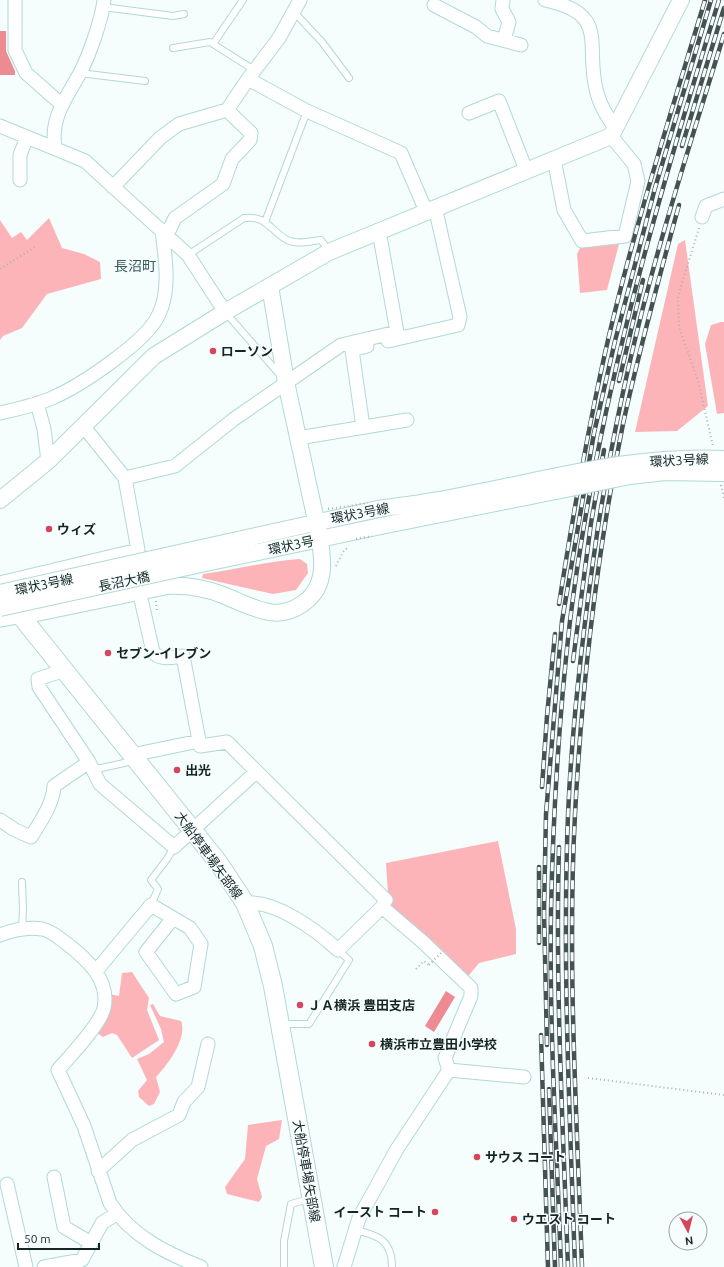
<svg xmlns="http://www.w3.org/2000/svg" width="724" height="1267" font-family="Ubuntu,'Noto Sans JP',sans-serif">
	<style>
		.green { fill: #fdb4b8 }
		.water { fill: #ee8a92 }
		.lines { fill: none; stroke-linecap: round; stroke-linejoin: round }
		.service-casing { stroke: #b0d9d7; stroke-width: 8 }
		.minor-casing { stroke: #b0d9d7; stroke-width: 15 }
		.tertiary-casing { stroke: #b0d9d7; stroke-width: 18 }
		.secondary-casing { stroke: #b0d9d7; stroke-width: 20 }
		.path { stroke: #a8b3b3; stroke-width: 2; stroke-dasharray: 1 3; stroke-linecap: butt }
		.service { stroke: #fff; stroke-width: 6 }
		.minor { stroke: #fff; stroke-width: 13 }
		.tertiary { stroke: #fff; stroke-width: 16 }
		.secondary { stroke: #fff; stroke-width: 18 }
		.rail-casing { stroke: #445251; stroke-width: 4.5 }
		.rail { stroke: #f5fdfd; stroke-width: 3; stroke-dasharray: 9; stroke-linecap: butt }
		.tertiary-bridge-casing { stroke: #b0d9d7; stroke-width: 18; stroke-linecap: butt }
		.path-bridge { stroke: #a8b3b3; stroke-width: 2; stroke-dasharray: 1 3; stroke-linecap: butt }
		.tertiary-bridge { stroke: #fff; stroke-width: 16 }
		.poi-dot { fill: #d5455c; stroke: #f5fdfd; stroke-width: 1.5 }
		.labels { text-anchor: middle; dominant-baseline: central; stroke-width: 3; stroke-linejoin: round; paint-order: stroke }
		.poi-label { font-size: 13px; font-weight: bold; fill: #152524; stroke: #f5fdfd; text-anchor: start }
		.street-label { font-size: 13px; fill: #152524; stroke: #f5fdfd }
		.neighbourhood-label { font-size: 14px; fill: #385d5c; stroke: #f5fdfd }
	</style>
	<rect width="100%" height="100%" fill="#f5fdfd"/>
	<!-- green -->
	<path class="green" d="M49,218L62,248L84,254L100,262L101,279L47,294L22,328L3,336L0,340V220L12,238L21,232L27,240Z
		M685,240L708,406L677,431L635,432L678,244Z
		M619,244L607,290L580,293L577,254L580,248Z
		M721,322H724V413L717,414L705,344L711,325Z
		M300,559L307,564L308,573L296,590L273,594L202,578L203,574C235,570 267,561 300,559Z
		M498,841L516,929V954L479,963L465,980L389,910L386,863Z
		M132,972L149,998L147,1010L159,1040L132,1058L117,1035L112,1033L103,1037L94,1031L109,994L119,996L122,973Z
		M153,1004L160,1016L181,1021C188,1038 167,1066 156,1077L160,1092L154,1104L149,1106L139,1097L138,1091L147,1080L137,1059L149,1054L164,1042L161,1029L150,1005Z
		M282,1120L279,1139L266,1146L257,1179L262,1197L259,1202L227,1194L225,1187L245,1159L248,1125Z"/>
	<!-- water -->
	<path class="water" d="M0,31H6V51L15,71V75H0Z
		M446,991L455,997L434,1032L425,1026Z"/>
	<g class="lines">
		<!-- service casing -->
		<g class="service-casing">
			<path id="service" d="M103,7L173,16L184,14
				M293,11L322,42L349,78
				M213,44L243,0
				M173,48L210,42L254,70
				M80,73L145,81
				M265,222L307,111
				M188,255L244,218C266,215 270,230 287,240C297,245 311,241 321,240L329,251
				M226,313L281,376
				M92,770L133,761
				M151,905L158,889L151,880L167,859L174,847
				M22,930L23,910L22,882
				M281,1024H309L349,960L338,950
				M355,1230C378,1235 392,1240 392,1267
				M284,1267V1241L291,1204L309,1199"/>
		</g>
		<!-- minor casing -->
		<g class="minor-casing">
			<path id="minor" d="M15,0V50L26,73L61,104
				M503,0L502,9L509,22L504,40
				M545,0C610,14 585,43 596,89C599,104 607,116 615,128
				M434,5L476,27L487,36L521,45
				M248,79L307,111L401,153L426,211
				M469,113L499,101L526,170
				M0,126L85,161L188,255L225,312
				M55,148C50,117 66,99 80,73C89,56 102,19 104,0
				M554,159L564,210L582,241L625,236L638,181L634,164L611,136
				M20,180V155L27,137
				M113,187L160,138L179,124L227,110L248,79L279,38L300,0
				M702,217L706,206L724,199
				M167,235L175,218L223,184L232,159L250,140L251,133L227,110
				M388,341L458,325L460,317L435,207
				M37,403L44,429L48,461
				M0,413C18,409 36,405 52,398C80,386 148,341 159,314C171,289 165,257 162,230
				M363,427L352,350L367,346
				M298,438L407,420
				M125,478L175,466L234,419L341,345L397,332L379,231
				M0,583L138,550L125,478L84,427
				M139,590L153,652C160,661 173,657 183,656L200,746L227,742L386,900L382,907L338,950C316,930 276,900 245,903
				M0,620L22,616
				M65,670L38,679L39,687L89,762L100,784L174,847L256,772
				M132,755L199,741
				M0,820L15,830L31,837C41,821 53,804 54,786L89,762
				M0,935C13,930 29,927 42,929C52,931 59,938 66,943C87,959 110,980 104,1008C100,1025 70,1056 58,1070L84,1126L110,1203C131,1236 166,1253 201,1267
				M96,971L151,905L190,928L201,944L194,987L176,994L146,952L173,918
				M449,1070L524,1077
				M98,1171L132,1140L179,1115L184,1102L198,1087L208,1044
				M54,1177L64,1227L91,1243
				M7,1184L26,1267
				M44,1267L82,1260L102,1223L116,1214
				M344,1267L359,1218L397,1149L449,1070L445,1058L471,996V988L423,942L382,907"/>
		</g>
		<!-- tertiary casing -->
		<g class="tertiary-casing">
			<path id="tertiary" d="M0,500L48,461L154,356L225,312L329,252L611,136L681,0
				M197,549L378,509
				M201,564L381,526
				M22,616L167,586C186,585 205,588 223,595C238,601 253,609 269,612C292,616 317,599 321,576C324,564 321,551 320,539L286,382L270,286"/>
		</g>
		<!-- secondary casing -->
		<g class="secondary-casing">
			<path id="secondary" d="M4,595L218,862L245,903L263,946L273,986L324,1267"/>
		</g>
		<!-- path -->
		<path class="path" d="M699,228L678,296L679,327L698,381L713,446
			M0,269L35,247
			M721,485L724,498
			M336,566L343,552L349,546
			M156,601L157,613
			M416,969L424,961L429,965
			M588,1078L724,1095"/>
		<!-- service -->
		<use href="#service" class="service"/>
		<!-- minor -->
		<use href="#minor" class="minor"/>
		<!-- tertiary -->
		<use href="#tertiary" class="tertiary"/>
		<!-- secondary -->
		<use href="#secondary" class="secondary"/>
		<!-- rail casing -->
		<g class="rail-casing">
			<path id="rail" d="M682,146L724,8
				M619,381L643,280
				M559,604C573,515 588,427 608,340C635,225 671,113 705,0
				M573,661L591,523L604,450
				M542,787L547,716L555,634
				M559,847C555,987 563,1127 568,1267
				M539,943V867
				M541,1035L548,1267
				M547,1045L544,911L546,814L562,621L594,433L615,341L655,188L711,0
				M549,1089L555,1267
				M561,1267C557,1149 549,1030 551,912C553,815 559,717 570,621C596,409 656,204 719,0
				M575,1267C570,1116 562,966 568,815C572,719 584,622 598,527C611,445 628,362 650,281C672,198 699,116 724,34
				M582,1267C577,1117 567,965 575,814C582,684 597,553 623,424C639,350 659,278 679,205"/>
		</g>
		<!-- rail -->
		<use href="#rail" class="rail"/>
		<!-- tertiary-bridge casing -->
		<g class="tertiary-bridge-casing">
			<path id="tertiary-bridge" d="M378,509C405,505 433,502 460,496C547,480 634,454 724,459
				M381,526L630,476L665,472L724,473
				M0,593L197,549
				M0,608L201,564"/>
		</g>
		<!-- path-bridge -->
		<path class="path-bridge" d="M328,509L368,503
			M356,539L372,536
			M429,965L442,952"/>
		<!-- tertiary-bridge -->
		<use href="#tertiary-bridge" class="tertiary-bridge"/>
	</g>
	<!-- markers -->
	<g class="poi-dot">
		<circle cx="213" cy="351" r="4"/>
		<circle cx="49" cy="529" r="4"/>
		<circle cx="108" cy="653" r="4"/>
		<circle cx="177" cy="770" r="4"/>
		<circle cx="300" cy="1005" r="4"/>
		<circle cx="372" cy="1044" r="4"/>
		<circle cx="477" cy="1157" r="4"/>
		<circle cx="435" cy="1212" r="4"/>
		<circle cx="514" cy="1219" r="4"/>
	</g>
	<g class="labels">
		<!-- poi labels -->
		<g class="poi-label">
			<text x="221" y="351">ローソン</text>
			<text x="57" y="529">ウィズ</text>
			<text x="116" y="653">セブン-イレブン</text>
			<text x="185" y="770">出光</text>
			<text x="308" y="1005">ＪＡ横浜 豊田支店</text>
			<text x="380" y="1044">横浜市立豊田小学校</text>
			<text x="485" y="1157">サウス コート</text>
			<text x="427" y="1212" text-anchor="end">イースト コート</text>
			<text x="522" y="1219">ウエスト コート</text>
		</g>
		<!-- street labels -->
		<g class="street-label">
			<text transform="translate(679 460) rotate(-3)">環状3号線</text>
			<text transform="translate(360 513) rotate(-11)">環状3号線</text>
			<text transform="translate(291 545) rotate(-12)">環状3号</text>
			<text transform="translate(124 581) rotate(-12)">長沼大橋</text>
			<text transform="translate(44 584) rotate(-12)">環状3号線</text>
			<text transform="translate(209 855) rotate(54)">大船停車場矢部線</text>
			<text transform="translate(307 1171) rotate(80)">大船停車場矢部線</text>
		</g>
		<!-- neighbourhood labels -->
		<g class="neighbourhood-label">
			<text x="135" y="266">長沼町</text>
		</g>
	</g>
	<!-- north arrow -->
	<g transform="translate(688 1231) rotate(173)"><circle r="19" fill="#f5fdfd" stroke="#9ba7a6"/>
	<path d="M0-3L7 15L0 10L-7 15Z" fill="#d5455c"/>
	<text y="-6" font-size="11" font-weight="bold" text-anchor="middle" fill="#152524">N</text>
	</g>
	<!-- scale -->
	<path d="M18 1243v6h81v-6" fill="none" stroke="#152524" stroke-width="2"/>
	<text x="24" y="1243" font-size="12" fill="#152524" stroke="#f5fdfd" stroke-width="3" paint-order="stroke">50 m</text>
</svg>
